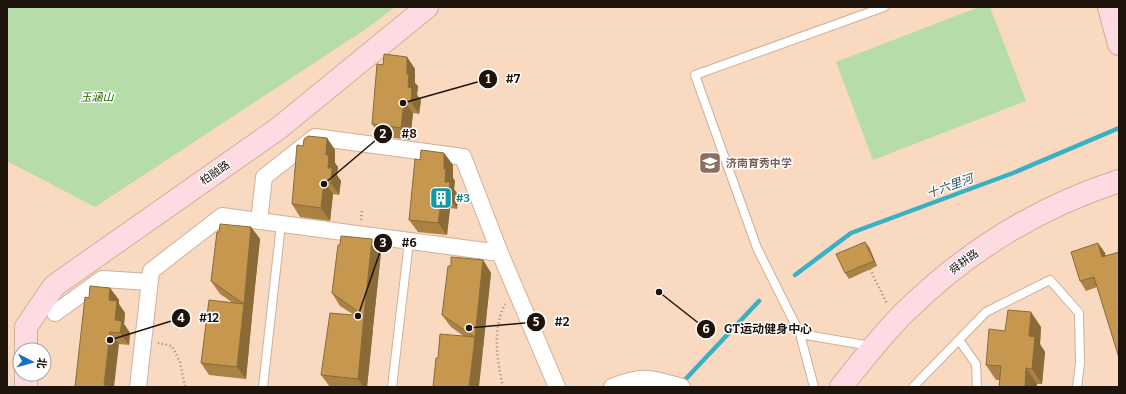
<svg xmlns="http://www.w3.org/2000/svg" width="1126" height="394" font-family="Bitter,'Noto Sans SC',serif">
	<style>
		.green { fill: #b6dda9 }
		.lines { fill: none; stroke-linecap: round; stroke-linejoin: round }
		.stream { stroke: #3ab1c2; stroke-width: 4.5 }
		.lane-casing { stroke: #cfb099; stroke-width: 10 }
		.street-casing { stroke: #cfb099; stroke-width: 18 }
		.secondary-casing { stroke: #cfb099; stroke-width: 24 }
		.path { stroke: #9c8572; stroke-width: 2.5; stroke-dasharray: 1 3; stroke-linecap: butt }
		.lane { stroke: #fff; stroke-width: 8 }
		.street { stroke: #fff; stroke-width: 16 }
		.secondary { stroke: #fcdce2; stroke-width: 22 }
		.wall { fill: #a98244 }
		.shaded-wall { fill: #8a6a37 }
		.building { fill: #c5974f; stroke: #8a6a37 }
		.labels { text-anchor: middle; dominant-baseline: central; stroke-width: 3; stroke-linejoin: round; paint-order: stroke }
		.park-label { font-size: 11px; font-style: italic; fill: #266300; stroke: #fff }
		.education-label { font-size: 11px; font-weight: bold; fill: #785e54; stroke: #fff; text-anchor: start }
		.street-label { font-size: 11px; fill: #1f140b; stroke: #fff }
		.culture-label { font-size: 11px; font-weight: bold; fill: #0d838f; stroke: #fff; text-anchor: start }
		.water-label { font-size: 12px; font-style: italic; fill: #205259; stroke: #fff }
		.leader { fill: none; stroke: #1f140b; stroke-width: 1.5 }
		.callout-dot { fill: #1f140b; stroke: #fff; stroke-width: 1.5 }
		.mark-label { font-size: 12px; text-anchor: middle; font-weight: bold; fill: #fff }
		.callout-label { font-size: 12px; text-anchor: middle; font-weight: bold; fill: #1f140b; stroke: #fff; stroke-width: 3; stroke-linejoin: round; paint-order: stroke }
	</style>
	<rect width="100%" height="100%" fill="#f9d9c0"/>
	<!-- green -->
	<path class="green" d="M7,7H395L366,29L95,207L7,161Z
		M979,7H990L1026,101L873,160L836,62Z"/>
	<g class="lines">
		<!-- stream -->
		<path class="stream" d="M795,275L851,233L1013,173L1119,128
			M681,384L759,301"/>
		<!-- lane casing -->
		<g class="lane-casing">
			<path id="lane" d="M800,334L814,387
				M959,340L976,364L977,387
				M871,346L800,334L757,248L695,75L884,7
				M263,387L281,224
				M392,387L409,241
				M913,387L986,312L1050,280L1079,313L1080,363L1077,387"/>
		</g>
		<!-- street casing -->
		<g class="street-casing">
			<path id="street" d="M259,221L264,177L315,137L463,157L500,253
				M55,313L102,279L150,282
				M138,387L151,271L222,216L500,253L557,387
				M612,387C643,374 651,378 682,387"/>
		</g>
		<!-- secondary casing -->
		<g class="secondary-casing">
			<path id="secondary" d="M1109,7L1119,44
				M26,350V327L54,286L279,128L427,7
				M26,374V387
				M841,387C862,361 882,334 906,311C966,252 1039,207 1119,181"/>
		</g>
		<!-- path -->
		<path class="path" d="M361,220L362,210
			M870,269L887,304
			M158,343L172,346L180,362L185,387
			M503,387C497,360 492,329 505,304"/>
		<!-- lane -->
		<use href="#lane" class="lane"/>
		<!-- street -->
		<use href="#street" class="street"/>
		<!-- secondary -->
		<use href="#secondary" class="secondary"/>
	</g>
	<!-- wall -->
	<path class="wall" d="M407,57L415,69V83L418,86L417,95L421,100L419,114L413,113L410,140L380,136L372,124L383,65Z
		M327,138L335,150V163L338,167L337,175L341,181L339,195L333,194L330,221L300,217L292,204L303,146Z
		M444,153L453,165V178L455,181L454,189L458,195L457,209L450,208L447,235L418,232L409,220L420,160Z
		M251,227L260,239L252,316V315V316L246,379L209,375L201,363L233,303L220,294L211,281Z
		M1098,243L1105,253L1097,287L1086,291L1080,281Z
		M869,247L877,266L849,279L845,273Z
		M381,252L373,328H372L373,329L367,387H330L321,375L354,315L340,306L332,293Z
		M483,260L491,273L483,349V350L451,327L442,315L451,266Z
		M110,288L119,300V304L125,313L124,324L130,333L129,345L119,344L75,387L89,298Z
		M1041,327L1040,344L1045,352L1042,384H1037V387H999L1000,380H996L986,365Z"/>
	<!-- shaded-wall -->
	<path class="shaded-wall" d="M407,57L415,69V83L418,86L417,95L421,100L419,114L411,102L408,87L407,74Z
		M404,101L413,113L410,140L401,128Z
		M327,138L335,150V163L338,167L337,175L341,181L339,195L331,183L326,155Z
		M444,153L453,165V178L455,181L454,189L458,195L457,209L448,197L445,182L444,169Z
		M324,182L333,194L330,221L321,208Z
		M442,196L450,208L447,235L438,223Z
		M251,227L260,239L252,316L244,304Z
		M372,239L381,252L373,328L364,316Z
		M865,242L869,247L877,266L874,261Z
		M1098,243L1105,253L1109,267L1102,257Z
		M483,260L491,273L483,349L475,337Z
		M110,288L119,300V304L125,313L124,324L130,333L129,345L120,333L115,320L109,300Z
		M244,304L252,316L246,379L237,367Z
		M1031,312L1041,327L1040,344L1045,352L1042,384L1032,369L1029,336Z
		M364,316L373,329L367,387H364L358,379Z
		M110,332L119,344L114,387L104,385Z
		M475,337L483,350L479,387H469Z
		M1026,368L1037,384V387H1025Z"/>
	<!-- building -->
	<path class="building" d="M384,54L407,57V74H409L408,87L412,88L411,102L404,101L401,128L372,124L377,64L383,65Z
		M308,136L327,138L326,155H329L328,168H332L331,183L324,182L321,208L292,204L297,145L303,146L304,139Z
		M421,150L444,153V169H446L445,182H450L448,197L442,196L438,223L409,220L415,159L420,160Z
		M220,224L251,227L244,304L211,281L217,232H219Z
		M341,236L372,239L364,316L332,293L338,245H340Z
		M865,242L874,261L845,273L836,254Z
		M1098,243L1102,257L1119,252V358L1094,277L1080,281L1071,252Z
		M451,257L483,260L475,337L442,315L448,266H451Z
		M90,286L110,288L109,300L117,301L115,320L122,321L120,333L110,332L104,385L114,386V387H75L85,297L89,298Z
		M209,300L244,304L237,367L201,363Z
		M1008,310L1031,312L1029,336L1035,337L1032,369L1026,368L1025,387H999L1001,366L986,365L989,329L1005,331Z
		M330,313L364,316L358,379L321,375Z
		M440,334L475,337L469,387H433L436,358H438Z"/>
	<!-- icons -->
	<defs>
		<g id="school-square" transform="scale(1.15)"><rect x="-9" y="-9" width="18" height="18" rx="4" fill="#8d6e63" stroke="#fff"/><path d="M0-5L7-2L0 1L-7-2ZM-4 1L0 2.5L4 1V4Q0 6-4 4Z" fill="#fff"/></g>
		<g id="building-square" transform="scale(1.15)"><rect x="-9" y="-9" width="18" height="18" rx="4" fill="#0f9aa8" stroke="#fff"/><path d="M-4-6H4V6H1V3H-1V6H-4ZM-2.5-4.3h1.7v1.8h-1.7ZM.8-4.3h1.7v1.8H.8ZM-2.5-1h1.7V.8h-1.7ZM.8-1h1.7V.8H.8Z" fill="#fff"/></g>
	</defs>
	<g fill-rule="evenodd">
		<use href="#school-square" x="710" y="163"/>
		<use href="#building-square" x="441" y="198"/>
	</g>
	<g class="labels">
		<!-- park labels -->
		<g class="park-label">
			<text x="97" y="97">玉涵山</text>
		</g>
		<!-- education labels -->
		<g class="education-label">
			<text x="726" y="163">济南育秀中学</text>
		</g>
		<!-- street labels -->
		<g class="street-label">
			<text transform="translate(215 173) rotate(-35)">柏融路</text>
			<text transform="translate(964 262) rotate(-37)">舜耕路</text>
		</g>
		<!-- culture labels -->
		<g class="culture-label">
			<text x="456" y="198">#3</text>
		</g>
		<!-- water labels -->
		<g class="water-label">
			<text transform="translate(950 186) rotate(-20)">十六里河</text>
		</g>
	</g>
	<!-- callouts -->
	<path class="leader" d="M403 103L488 79M324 184L383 134M358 316L383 243M110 340L181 318M469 328L536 322M659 292L706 329"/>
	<g class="callout-dot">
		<circle cx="403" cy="103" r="4"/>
		<circle cx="324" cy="184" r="4"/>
		<circle cx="358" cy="316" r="4"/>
		<circle cx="110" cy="340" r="4"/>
		<circle cx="469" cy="328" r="4"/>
		<circle cx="659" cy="292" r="4"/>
		<circle cx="488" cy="79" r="10"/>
		<circle cx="383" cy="134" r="10"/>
		<circle cx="383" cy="243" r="10"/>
		<circle cx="181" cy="318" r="10"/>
		<circle cx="536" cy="322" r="10"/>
		<circle cx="706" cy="329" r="10"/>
	</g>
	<g class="mark-label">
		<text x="488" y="83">1</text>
		<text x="383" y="138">2</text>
		<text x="383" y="247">3</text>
		<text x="181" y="322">4</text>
		<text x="536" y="326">5</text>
		<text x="706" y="333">6</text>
	</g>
	<g class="callout-label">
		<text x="513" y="83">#7</text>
		<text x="409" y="138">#8</text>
		<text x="409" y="247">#6</text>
		<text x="209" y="322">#12</text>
		<text x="562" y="326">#2</text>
		<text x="768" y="333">GT运动健身中心</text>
	</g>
	<!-- border -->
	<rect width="1126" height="394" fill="none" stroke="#1f140b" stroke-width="16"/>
	<!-- north arrow -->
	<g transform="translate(32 362) rotate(96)"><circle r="19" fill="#ffffff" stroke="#a5a19d"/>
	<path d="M0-3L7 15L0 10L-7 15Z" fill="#1970be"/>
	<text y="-6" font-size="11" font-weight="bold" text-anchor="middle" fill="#1f140b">北</text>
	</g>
</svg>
